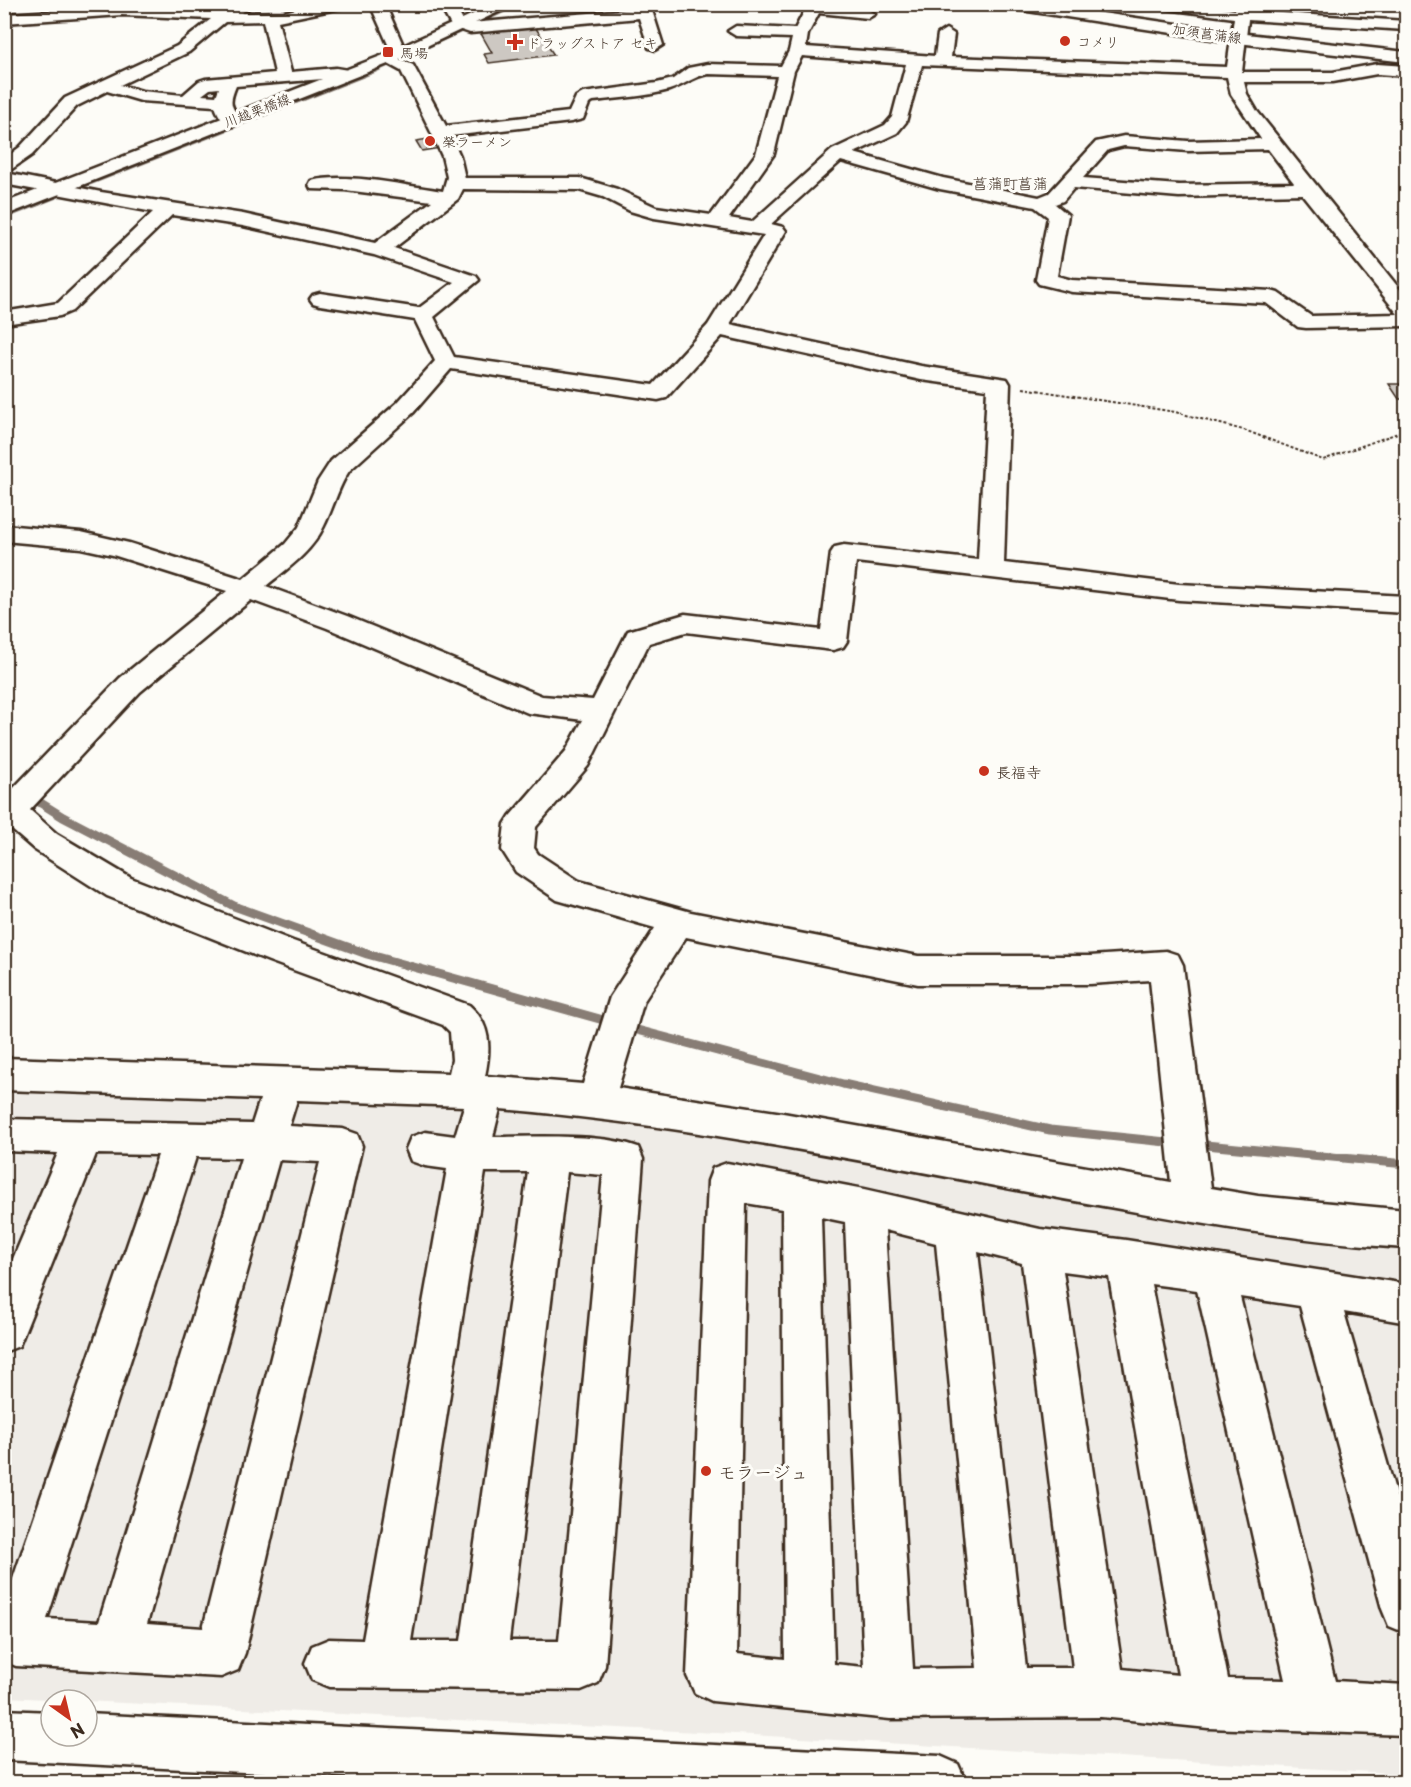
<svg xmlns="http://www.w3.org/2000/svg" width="1411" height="1787" font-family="'Playpen Sans','Klee One',sans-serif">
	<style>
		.built { fill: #efece7 }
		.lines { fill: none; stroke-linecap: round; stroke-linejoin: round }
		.stream-far3 { stroke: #887d74; stroke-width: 4.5 }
		.stream-far2 { stroke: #887d74; stroke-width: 5 }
		.stream-far1 { stroke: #887d74; stroke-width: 7 }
		.stream { stroke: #887d74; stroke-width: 9 }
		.building { fill: #cdc8c2; stroke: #3b2a1e; stroke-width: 1.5 }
		.minor-casing { stroke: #3b2a1e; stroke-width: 5 }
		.major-casing { stroke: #3b2a1e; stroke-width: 5 }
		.path { stroke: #3b2a1e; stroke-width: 2; stroke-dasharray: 3 2; stroke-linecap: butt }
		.minor { fill: #fdfcf7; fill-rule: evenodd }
		.major { fill: #fdfcf7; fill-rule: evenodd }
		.poi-dot { fill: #c8321e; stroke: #fdfcf7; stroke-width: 2 }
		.labels { text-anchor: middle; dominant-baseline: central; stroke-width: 6; stroke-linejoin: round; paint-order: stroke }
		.far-street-label { font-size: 14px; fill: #3b2a1e; stroke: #fdfcf7 }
		.far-poi-label { font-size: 14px; fill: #3b2a1e; stroke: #fdfcf7; text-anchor: start }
		.far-quarter-label { font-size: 15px; fill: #3b2a1e; stroke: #fdfcf7 }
		.poi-label { font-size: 15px; fill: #3b2a1e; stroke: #fdfcf7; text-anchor: start }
		.near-poi-label { font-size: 18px; fill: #3b2a1e; stroke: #fdfcf7; text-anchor: start }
	</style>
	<rect width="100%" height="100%" fill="#fdfcf7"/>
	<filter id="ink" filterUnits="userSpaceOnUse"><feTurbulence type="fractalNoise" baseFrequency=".0167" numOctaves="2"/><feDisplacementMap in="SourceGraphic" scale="12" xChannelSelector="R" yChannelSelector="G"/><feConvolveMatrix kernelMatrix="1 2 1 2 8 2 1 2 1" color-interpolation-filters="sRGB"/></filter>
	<g filter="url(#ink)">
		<!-- built -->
		<path class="built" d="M4,1090L423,1105L589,1118L668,1128L1123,1209L1288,1234L1406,1246V1774L736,1734L5,1697Z
			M4,1775H5L169,1782H5Z"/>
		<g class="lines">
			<!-- stream-far3 -->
			<path class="stream-far3" d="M37,204L374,71L518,4"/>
			<!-- stream-far2 -->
			<path class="stream-far2" d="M4,217L40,203"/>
			<!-- stream-far1 -->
			<path class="stream-far1" d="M30,796L38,801"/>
			<!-- stream -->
			<path class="stream" d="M36,800L63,817L234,906L367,954L614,1023
				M626,1027L843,1084L1050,1130L1176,1143
				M1195,1144L1406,1164"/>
		</g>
		<!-- building -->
		<path class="building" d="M533,24L554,55L489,63L484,54L492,53L479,30Z
			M434,138L441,148L422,151L416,141Z
			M1389,384H1400L1403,388H1406V399H1399Z"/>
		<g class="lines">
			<!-- minor casing -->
			<g class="minor-casing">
				<path id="minor" d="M234,4H254L241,13L284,12L317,4H348L341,8L278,21L291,72L336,68L354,71L356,74L348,79L336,78L236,86C229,103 230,105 241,120L238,124C225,127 219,118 215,106L141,101L107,91L77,106L32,155L6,173L101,192L243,214L375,243L432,201L345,190L311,189L309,185L311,181C347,172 406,186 443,191L447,177L442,156L431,132L401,71L379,59L387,54L413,65L446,126L569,112L576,97L583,93L657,83L673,79L688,68L708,64L781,66L789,51L792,38L736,36L728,31L736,26L795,29L808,4L868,10L875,14L868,18L819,13L808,34L806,47L935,56L938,34L946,29L954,34L951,57L1227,67L1234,18L1159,8L1152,4H1196L1235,10L1236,4H1250V11L1406,21V30L1248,20L1242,72H1333L1377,64L1406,66V76L1377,74L1333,82H1244L1247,94L1257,111L1406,297V326L1306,328L1298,327L1266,303L1072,292L1039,284L1036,280L1048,217L1035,207L940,189L841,161L771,224L783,227L786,231L730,324L921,366L1007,379L1010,384L1004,563L1179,584L1406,596V613L1179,600L856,562L847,641L843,647L833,650L686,632L649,643L588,766L536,827L534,848L538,854L579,881L691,912L918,956H1090L1166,951L1178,955L1183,965L1211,1188L1258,1196L1406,1210V1248C1292,1242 1177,1219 1064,1199C877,1164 690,1125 500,1109L493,1137C533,1137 601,1133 638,1147L643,1159L605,1666L598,1683L581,1690L329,1687L312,1680L305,1663L312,1646L329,1639L363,1640L447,1169L425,1166L411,1161L406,1149L411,1137L425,1132L455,1136L464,1106L297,1100L289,1126L343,1129L357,1134L362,1146L245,1653L238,1670L221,1677L16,1666L4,1661V1605L158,1155L96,1154L19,1346L4,1352V1280L58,1153L4,1151V1119L252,1124L260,1099L4,1090V1058L449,1073L452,1060L450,1032L443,1025L269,961L107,896L35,850L4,823V798L120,678L227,591L113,555L81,548L4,541V525L81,532L129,543L243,579L285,544L299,527L318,481L331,461L397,403L435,361L415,320L320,305L313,303L310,299L313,295L320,293L419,308L454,282L374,255L243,226L172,215L72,311L60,316L4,324V312L58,303L153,212L4,184V159L20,147L65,98L177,46L211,19L122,15L4,23V14L122,7L223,10ZM263,21L275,73L205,79L199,81L183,95L142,91L120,85L189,52L225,22ZM802,56L906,64L892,117L885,125L832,150L752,222L729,218L774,154L794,71ZM922,65L1227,77L1231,94L1261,139L1188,141L1124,136L1096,142L1049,193L1039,197L943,178L854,153L897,133L906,122ZM708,74L777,76L756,154L711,215L656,207L617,189L580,178H465L460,156L451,136L571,122L583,119L589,104L593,101C618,98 645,97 669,90C683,86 694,76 708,74ZM219,88L216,96L202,95L210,89ZM1124,146L1188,151L1268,149L1294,183L1179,185L1083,178L1108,150ZM1074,188L1179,197L1302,194L1398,314L1311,316L1278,293L1271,291L1072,280L1057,276L1068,215L1055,204L1063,201ZM463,189L579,190L603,197L630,211L654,218L764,235L708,325L653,385L454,357L434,317L479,280L476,276L394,248L458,199ZM722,336L921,380L987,389L978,560L844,545L835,547L831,553L821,630L685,614L628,631L593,700L542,696L347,616L266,586C287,569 312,552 324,526C333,508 338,488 349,471L413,413L451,369L658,400L666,398ZM251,600L327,628L528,713L583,720L566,751L510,816L505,824L502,850L516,872L557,900L655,928L610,997L583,1084L485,1076C491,1048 491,1024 469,1005L293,941L131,878L57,834L30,810L140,692ZM686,937L918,984H1090L1150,980L1171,1182L783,1113L618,1088L644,1001ZM196,1157L241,1158L99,1622L47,1619ZM279,1160L320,1162L203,1628L147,1624ZM485,1172H528L461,1641H411ZM567,1172L603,1175L559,1641H509Z
					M370,4H385L403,45L412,51L410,54L404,56L391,51Z
					M439,4H454L463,21L471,23L636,9L635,4H650L663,45L655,50L649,48L639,18L470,33L452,27Z
					M727,1163L864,1189L1040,1229L1126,1240L1406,1284V1320L1402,1322L1344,1312L1406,1529V1633L1389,1626L1382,1609L1300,1306L1240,1297L1335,1681L1406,1685V1735L1208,1728L1101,1717L890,1719L712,1701L695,1693L687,1676L708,1181L713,1168ZM746,1203L782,1209L785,1659L737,1654ZM821,1217L845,1222L864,1667L834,1664ZM885,1230L936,1243L977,1668L913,1669ZM978,1252L1022,1263L1073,1668H1026ZM1063,1271L1109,1277L1178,1675L1122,1669ZM1151,1284L1197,1290L1285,1680L1228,1679Z
					M4,1710L51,1712V1736H87V1714L940,1756L958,1764L966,1782H445L4,1760Z"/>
			</g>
			<!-- major casing -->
			<g class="major-casing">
				<path id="major" d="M495,4H515L393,62L4,216V203L381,56Z
					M1001,4H1041L1238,33L1406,52V62L1238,43L1008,8Z"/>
			</g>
			<!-- path -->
			<path class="path" d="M1023,388L1175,412L1247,431L1323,460L1406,430"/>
			<!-- minor -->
			<use href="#minor" class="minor"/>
			<!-- major -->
			<use href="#major" class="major"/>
		</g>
	</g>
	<!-- markers -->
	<g class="poi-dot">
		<circle cx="1065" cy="41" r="6"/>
		<path d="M512 33h6v6h6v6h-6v6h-6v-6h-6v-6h6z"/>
		<rect x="382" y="46" width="12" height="12" rx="3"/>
		<circle cx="430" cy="141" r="6"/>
		<circle cx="984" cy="771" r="6"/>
		<circle cx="706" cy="1471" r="6"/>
	</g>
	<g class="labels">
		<!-- far-street labels -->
		<g class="far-street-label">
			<text transform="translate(1207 33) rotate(8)">加須菖蒲線</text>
			<text transform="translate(257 110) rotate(-21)">川越栗橋線</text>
		</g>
		<!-- far-poi labels -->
		<g class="far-poi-label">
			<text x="1077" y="41">コメリ</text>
			<text x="527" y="42">ドラッグストア セキ</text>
			<text x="400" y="52">馬場</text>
			<text x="442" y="141">榮ラーメン</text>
		</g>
		<!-- far-quarter labels -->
		<g class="far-quarter-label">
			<text x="1010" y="182">菖蒲町菖蒲</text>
		</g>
		<!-- poi labels -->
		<g class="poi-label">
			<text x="996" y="771">長福寺</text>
		</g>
		<!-- near-poi labels -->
		<g class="near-poi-label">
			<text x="718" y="1471">モラージュ</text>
		</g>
	</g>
	<!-- margin -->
	<rect width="1411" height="1787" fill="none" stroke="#fdfcf7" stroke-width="24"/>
	<rect x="12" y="12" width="1387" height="1763" fill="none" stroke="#3b2a1e" stroke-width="2" filter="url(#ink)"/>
	<!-- north arrow -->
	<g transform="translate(69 1718) rotate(146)"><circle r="28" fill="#fdfcf7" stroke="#afa8a0" stroke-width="1.5"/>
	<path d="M0-4.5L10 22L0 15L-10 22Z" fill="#c8321e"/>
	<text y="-9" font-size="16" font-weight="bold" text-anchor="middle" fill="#3b2a1e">N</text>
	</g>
</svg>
